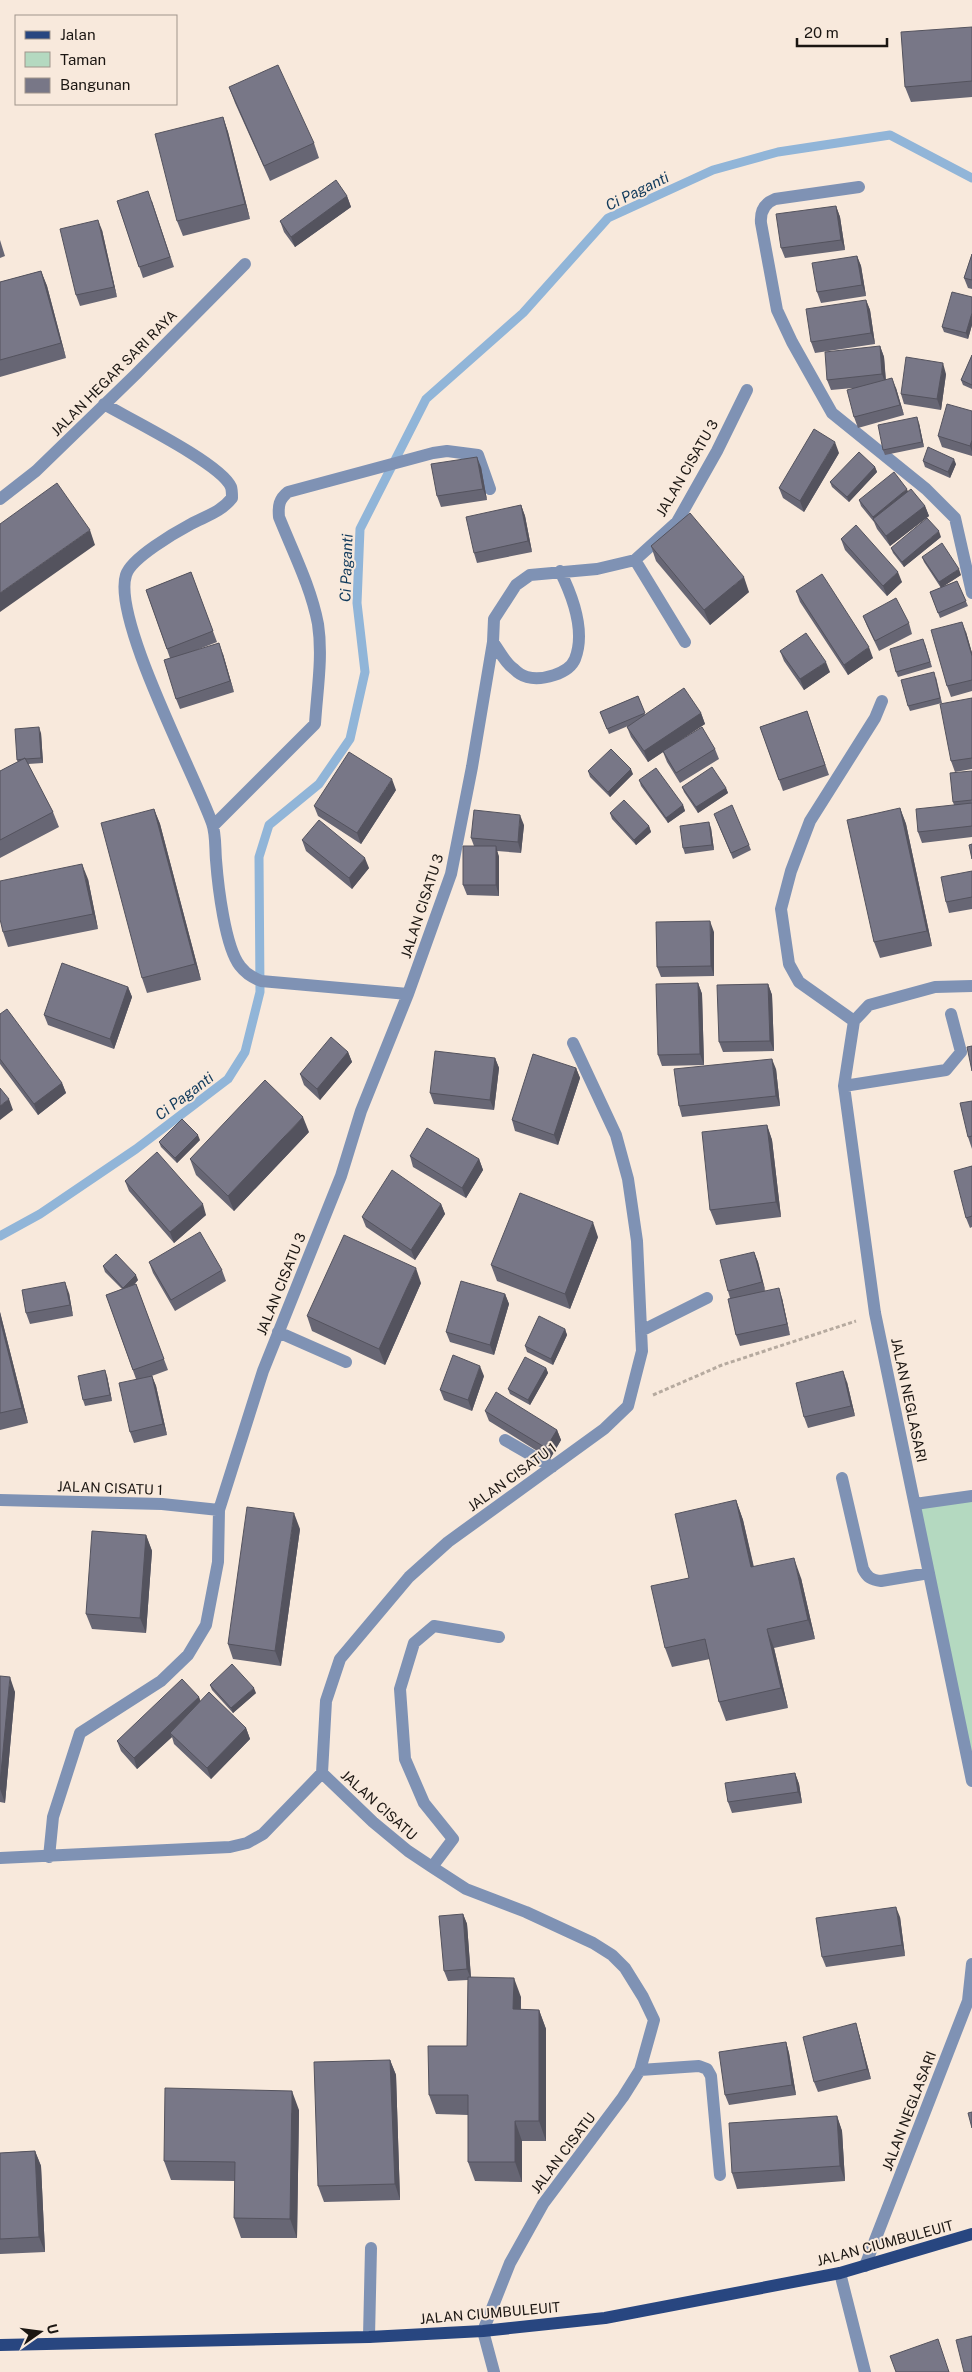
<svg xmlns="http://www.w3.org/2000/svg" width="972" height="2372" font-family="'Public Sans',sans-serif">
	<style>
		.green { fill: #b4d9c0 }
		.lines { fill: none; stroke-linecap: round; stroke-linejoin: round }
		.stream { stroke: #91b5d8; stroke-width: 9 }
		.path { stroke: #b6aa9f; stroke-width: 3; stroke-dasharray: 4 2.5; stroke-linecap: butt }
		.minor { stroke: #7f92b4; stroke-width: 12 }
		.major { stroke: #284680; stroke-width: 12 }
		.wall { fill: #676674 }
		.shaded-wall { fill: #54535e }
		.building { fill: #787787; stroke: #54535e }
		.labels { text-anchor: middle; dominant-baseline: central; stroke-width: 4; stroke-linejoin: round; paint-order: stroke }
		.street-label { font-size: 14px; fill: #1b1612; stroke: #f8e9dc }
		.water-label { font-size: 15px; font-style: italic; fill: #103a5c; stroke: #f8e9dc }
	</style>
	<rect width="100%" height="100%" fill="#f8e9dc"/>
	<!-- green -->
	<path class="green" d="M972,1496V1781L915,1504Z"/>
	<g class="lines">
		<!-- stream -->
		<path class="stream" d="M0,1236L40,1214L136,1149L228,1079L245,1052L260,992L259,857L269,825L319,784L350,739L365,672L357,603L360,529L426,399L523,313L608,218L713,170L778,152L890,135L972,178"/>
		<!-- path -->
		<path class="path" d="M653,1395L722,1365L856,1321"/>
		<!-- minor -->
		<path class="minor" d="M859,187L775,199C765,203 760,211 761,223L777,310L792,342L832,413L926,489L955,518L972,593
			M104,404C128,418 222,464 231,487C232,490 232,495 232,498C221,512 206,516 191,524C176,532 131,558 126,575C112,619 194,773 212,823C216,834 215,848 216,860C218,886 225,947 240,966C246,974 253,978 261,981L408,994
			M0,499L36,471L136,374L245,264
			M635,560L685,642
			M493,642C499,650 505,663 514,669C517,672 523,676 527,677C541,681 569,674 575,659C586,631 573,597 560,571
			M213,826L315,724C317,691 323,657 318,624C311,587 293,552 279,517C278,506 279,499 288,492L433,453L447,451L478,455L490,489
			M854,1021L844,1086L875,1313L972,1781
			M854,1021L799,982L789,964L781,909L791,871L810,821L875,718L882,701
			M854,1021L869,1005L935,987L972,986
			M844,1086L946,1070L961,1052L951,1014
			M641,1331L707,1298
			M278,1332L346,1362
			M505,1440L552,1467
			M842,1478L863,1569C867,1577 871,1580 881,1581L929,1573
			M0,1500L162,1504L219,1510
			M915,1504L972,1496
			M322,1773L326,1701L340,1659L409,1577L448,1542L604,1429L628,1406L642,1351L637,1241L628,1179L616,1135L573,1043
			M49,1857L53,1817L80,1733L161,1681L188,1655L206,1625L218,1562L219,1510L263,1371L341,1176L361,1111L408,994L451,874L472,767L493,642L494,619L516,585L530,575L597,569L635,560L677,522L717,451L747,390
			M0,1858L230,1847L247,1843L263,1834L322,1773L373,1822L408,1851L432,1867L466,1889L526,1912L593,1943L612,1955L625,1968L643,1997L654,2020L640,2070L623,2097L543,2204L510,2263L483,2331L494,2372
			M432,1867L453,1839L424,1803L405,1759L400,1689L414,1643L434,1626L499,1637
			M640,2070L699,2066L707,2069L711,2076L720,2175
			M865,2266L968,2001L972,1964
			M840,2273L865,2372
			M369,2337L371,2248"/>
		<!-- major -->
		<path class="major" d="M0,2345L369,2337L483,2331L605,2318L840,2273L972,2234"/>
	</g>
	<!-- wall -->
	<path class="wall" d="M972,27V97L911,102L905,87Z
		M229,87L314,143L319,158L270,181L235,103Z
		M223,117L228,132L250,219L183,236L177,221Z
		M347,196L351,207L295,247L284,232L280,221Z
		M117,201H152L174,267L143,278Z
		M836,206L840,217L845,250L785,258L781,248Z
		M102,230L117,297L80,306L76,295Z
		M0,240L5,256L0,258Z
		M972,254V289L968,288L964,278Z
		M857,256L861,266L866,296L821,303L817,292Z
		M41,271L47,286L66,358L0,377V282Z
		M972,297V325L968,339L944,332L942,327Z
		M866,300L870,310L875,344L815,353L811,342Z
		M880,346L884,357L886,380L896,388L904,415L858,428L854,417L853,388L831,390L827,380Z
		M972,355V389L963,385L961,380Z
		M946,374L941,410L904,404L901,394Z
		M972,411V456L942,447L938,436Z
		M919,423L924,447L885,455L883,450Z
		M839,453L804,512L783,498L779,488Z
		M923,461L956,464L950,478L925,467Z
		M481,467L487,500L441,507L437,496Z
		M875,467L877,472L849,502L832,487L830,482Z
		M908,491L925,506L929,516L890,546L877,529L874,522L861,506L859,500Z
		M521,505L525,516L532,552L477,563L474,553Z
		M941,537L904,567L893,553L891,548Z
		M841,539L902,582L887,596L845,550Z
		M651,546L749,592L710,625L656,561Z
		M922,557L961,575L942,587L957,581L968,606L940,618L930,592L941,588L924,562Z
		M191,572L217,642L189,653L223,654L234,692L180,709L176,699L170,658L146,590Z
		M796,591L873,658L848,675L800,602Z
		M863,616L909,623L912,634L879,651L867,626Z
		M966,632L972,653V691L951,697L947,686Z
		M925,644L932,667L898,677L896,672Z
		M780,651L830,672L804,690L784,661Z
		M936,677L942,703L910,711L908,706Z
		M638,696L645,715L701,713L705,724L672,745L715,749L719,759L680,783L667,762L663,752L648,762L631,737L627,727L628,726L609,734L600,712Z
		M972,698V769L955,772L951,761Z
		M807,711L829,775L783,791L760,727Z
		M41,733L43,763L28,764L53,812L59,827L0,858V771L18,762L17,760Z
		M588,771L633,774L610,797L590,777Z
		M972,771V837L922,843L918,832L954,805L953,802Z
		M639,780L683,805L685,811L668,823L641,786Z
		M682,787L726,788L728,793L698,813L684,792Z
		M396,790L361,844L318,816L314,806Z
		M900,808L906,824L932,946L880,958L874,942Z
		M154,809L160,824L201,980L147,993L142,978Z
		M610,813L649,826L651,832L636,845L612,819Z
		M716,819L749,845L751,850L733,859Z
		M524,825L521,853L497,851L499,857V896L467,895L463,885L474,846L471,838Z
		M711,828L714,850L685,854L683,848Z
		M302,840L369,868L352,889L306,851Z
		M972,871V909L949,913L946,902Z
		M88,879L98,929L8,947L3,932Z
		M714,932V976L661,977L657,967Z
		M698,983L702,994L704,1065L662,1066L658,1055Z
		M768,984L772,995L774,1051L723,1052L719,1042Z
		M128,987L132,997L114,1049L48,1025L44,1015Z
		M0,1014L62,1083L66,1093L38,1115L0,1064Z
		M348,1052L352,1062L320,1100L304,1085L300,1074Z
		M495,1058L499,1068L494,1110L434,1104L430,1093Z
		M576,1068L580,1078L558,1145L515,1131L512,1120Z
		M776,1069L780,1106L682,1117L679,1106Z
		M972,1101V1149L968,1137Z
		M767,1125L772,1140L781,1217L716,1225L710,1210Z
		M309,1132L234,1211L196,1175L190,1159Z
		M200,1140L177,1163L161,1147L159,1142Z
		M410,1156L479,1159L483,1170L466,1198L413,1167Z
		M972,1166V1227L970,1228L966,1218Z
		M125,1181L206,1215L174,1243L129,1191Z
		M441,1204L445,1214L415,1260L366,1227L362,1217Z
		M598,1237L570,1309L497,1281L491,1265Z
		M754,1252L758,1262L765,1291L782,1298L790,1335L740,1346L736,1335L730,1298L728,1291Z
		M149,1262L222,1270L226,1281L175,1311L153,1273Z
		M103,1266L138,1280L134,1285L136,1284L168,1370L149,1377L152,1376L156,1386L167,1435L134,1443L130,1432L136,1379L106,1295L122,1289L105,1272Z
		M421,1283L385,1365L312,1331L307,1316Z
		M69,1293L73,1316L30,1324L26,1313Z
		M505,1294L509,1304L494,1355L450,1342L446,1332Z
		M0,1312L28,1423L0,1430Z
		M565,1329L567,1335L553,1365L527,1352L525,1346Z
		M546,1368L548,1373L530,1405L510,1394L508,1389Z
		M107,1376L112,1401L85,1406L83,1400Z
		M484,1376L472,1411L444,1400L440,1390Z
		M847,1382L855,1416L808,1428L804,1417Z
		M485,1411L557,1430L561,1440L550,1459L489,1421Z
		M736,1500L743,1520L754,1567L801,1578L815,1639L774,1648L788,1708L726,1721L719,1702L710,1659L672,1667L665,1648L689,1578Z
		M300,1529L281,1666L233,1659L228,1644Z
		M146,1535L152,1551L146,1633L92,1629L86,1614Z
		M0,1676L15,1692L5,1803L0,1802Z
		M210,1685L256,1693L233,1713L212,1690Z
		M199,1697L200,1701L246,1728L250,1739L211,1779L174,1744L172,1737L137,1769L121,1751L117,1741Z
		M795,1773L799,1784L802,1803L732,1813L728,1802Z
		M463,1914L467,1924L471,1977L521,1997V2010H539L546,2029V2141H522V2182L475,2181L468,2162V2115L436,2114L429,2095L467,2046L468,1980L448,1981L444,1971Z
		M900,1917L905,1956L826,1967L822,1957Z
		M859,2034L871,2079L818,2092L814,2082Z
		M786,2042L789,2053L796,2095L729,2105L725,2095Z
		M390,2060L396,2075L400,2200L324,2202L318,2186Z
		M299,2110L297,2238H241L234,2218L235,2181L171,2180L164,2161Z
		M837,2116L842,2131L845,2181L737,2189L732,2173Z
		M35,2151L41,2166L45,2252L0,2254V2153Z"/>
	<!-- shaded-wall -->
	<path class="shaded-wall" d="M223,117L228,132L250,219L245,204Z
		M347,196L351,207L295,247L291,237Z
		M836,206L840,217L845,250L841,240Z
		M98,220L102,230L117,297L114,287Z
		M857,256L861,266L866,296L862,285Z
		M41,271L47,286L66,358L61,343Z
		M866,300L870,310L875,344L871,333Z
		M972,313V325L968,339L966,333Z
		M880,346L884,357L886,385L882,374Z
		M943,363L946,374L941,410L937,399Z
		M892,378L896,388L904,415L900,405Z
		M917,417L919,423L924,447L922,442Z
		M972,440V452L970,446Z
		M835,442L839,453L804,512L800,501Z
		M477,457L481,467L487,500L483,489Z
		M954,459L956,464L950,478L948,472Z
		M875,467L877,472L849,502L847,497Z
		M907,489L909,494L873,519V517Z
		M521,505L525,516L532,552L528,541Z
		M925,506L929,516L890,546L886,536Z
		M90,530L95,545L0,612V593Z
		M939,531L941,537L904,567L902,562Z
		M959,569L961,575L941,588L939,582Z
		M898,572L902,582L887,596L883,586Z
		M744,577L749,592L710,625L704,610Z
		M962,622L966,632L972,653V656Z
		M219,643L223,654L234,692L230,681Z
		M869,647L873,658L848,675L844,665Z
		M826,662L830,672L804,690L800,679Z
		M701,713L705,724L648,762L644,751Z
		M39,727L41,733L43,763L41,758Z
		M631,769L633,774L610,797L608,792Z
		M392,779L396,790L361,844L357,833Z
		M726,788L728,793L698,813L696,807Z
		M683,805L685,811L668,823L666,818Z
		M900,808L906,824L932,946L927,931Z
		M154,809L160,824L201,980L195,964Z
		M520,815L524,825L521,853L518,842Z
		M709,822L711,828L714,850L712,845Z
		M649,826L651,832L636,845L634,840Z
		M496,846L499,857V896L496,885Z
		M365,858L369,868L352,889L349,878Z
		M82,864L88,879L98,929L93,914Z
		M710,921L714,932V976L711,966Z
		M698,983L702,994L704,1065L700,1054Z
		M768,984L772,995L774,1051L770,1041Z
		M128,987L132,997L114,1049L110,1039Z
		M348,1052L352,1062L320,1100L317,1089Z
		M495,1058L499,1068L494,1110L490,1100Z
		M772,1059L776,1069L780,1106L776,1096Z
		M576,1068L580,1078L558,1145L554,1135Z
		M62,1083L66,1093L38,1115L34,1104Z
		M9,1099L13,1110L0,1120V1106Z
		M303,1117L309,1132L234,1211L228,1196Z
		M767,1125L772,1140L781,1217L776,1202Z
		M198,1135L200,1140L177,1163L175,1158Z
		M479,1159L483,1170L466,1198L462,1188Z
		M203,1204L206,1215L174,1243L170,1232Z
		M441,1204L445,1214L415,1260L411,1250Z
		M593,1222L598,1237L570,1309L565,1294Z
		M754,1252L758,1262L766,1293L762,1282Z
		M416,1268L421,1283L385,1365L379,1349Z
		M136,1275L138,1280L125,1293L123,1288Z
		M65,1282L69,1293L73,1316L70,1305Z
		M779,1288L782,1298L790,1335L787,1324Z
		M505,1294L509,1304L494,1355L490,1345Z
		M0,1312L28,1423L22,1408L0,1319Z
		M565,1329L567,1335L553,1365L551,1359Z
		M480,1366L484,1376L472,1411L468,1400Z
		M546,1368L548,1373L530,1405L528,1400Z
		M105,1370L107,1376L112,1401L110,1395Z
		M843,1371L847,1382L855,1416L851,1406Z
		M152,1376L156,1386L167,1435L163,1424Z
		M557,1430L561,1440L550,1459L546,1448Z
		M736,1500L743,1520L758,1587L751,1567Z
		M294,1513L300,1529L281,1666L275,1651Z
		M146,1535L152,1551L146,1633L140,1618Z
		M794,1558L801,1578L815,1639L808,1620Z
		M767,1629L774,1648L788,1708L781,1688Z
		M10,1677L15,1692L5,1803L0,1789V1783Z
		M254,1688L256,1693L233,1713L231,1708Z
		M199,1697L203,1708L170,1733L172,1737L137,1769L134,1758Z
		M246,1728L250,1739L211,1779L207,1768Z
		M795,1773L799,1784L802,1803L798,1792Z
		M896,1907L900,1917L905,1956L902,1945Z
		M463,1914L467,1924L471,1979L467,1969Z
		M514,1978L521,1997L520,2029L513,2009Z
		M539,2010L546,2029V2141L539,2121Z
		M856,2023L859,2034L871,2079L867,2069Z
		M786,2042L789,2053L796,2095L792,2085Z
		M390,2060L396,2075L400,2200L395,2184Z
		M292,2091L299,2110L297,2238L290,2219Z
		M837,2116L842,2131L845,2181L840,2166Z
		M515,2121L522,2141V2182L515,2162Z
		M35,2151L41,2166L45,2252L39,2237Z"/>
	<!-- building -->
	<path class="building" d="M972,27V81L905,87L901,32Z
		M278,65L314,143L264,166L229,87Z
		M223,117L245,204L177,221L155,134Z
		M336,180L347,196L291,237L280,221Z
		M148,191L170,257L139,267L117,201Z
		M836,206L841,240L781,248L776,214Z
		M98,220L114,287L76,295L60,229Z
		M972,254V280L964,278Z
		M857,256L862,285L817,292L812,263Z
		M41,271L61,343L0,360V282Z
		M952,292L972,297V313L966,333L942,327Z
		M866,300L871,333L811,342L806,309Z
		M880,346L882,374L827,380L825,352Z
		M972,355V385L961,380Z
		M906,357L943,363L937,399L901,394Z
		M892,378L900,405L854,417L847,390Z
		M947,404L972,411V440L970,446L938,436Z
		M917,417L922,442L883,450L878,425Z
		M814,429L835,442L800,501L779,488Z
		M928,447L954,459L948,472L923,461Z
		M859,452L875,467L847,497L830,482Z
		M477,457L483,489L437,496L431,464Z
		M894,472L907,489L873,517L859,500Z
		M57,483L90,530L0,593V524Z
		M911,489L925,506L886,536L873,519Z
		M521,505L528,541L474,553L466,517Z
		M690,513L744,577L704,610L651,546Z
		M927,518L939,531L902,562L891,548Z
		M856,525L898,572L883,586L841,539Z
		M942,543L959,569L939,582L922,557Z
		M191,572L213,631L167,649L146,590Z
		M822,574L869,647L844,665L796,591Z
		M957,581L966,601L938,613L930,592Z
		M896,598L909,623L875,641L863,616Z
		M962,622L972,656V680L947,686L931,630Z
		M806,633L826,662L800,679L780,651Z
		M923,639L930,662L896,672L890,649Z
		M219,643L230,681L176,699L164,660Z
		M934,672L940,698L908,706L901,680Z
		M684,688L701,713L644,751L627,727Z
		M638,696L645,713L607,729L600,712Z
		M972,698V758L951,761L940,704Z
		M807,711L825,765L779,780L760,727Z
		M39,727L41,758L25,759V758L23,759L17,760L15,729Z
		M702,727L715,749L676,773L663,751Z
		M611,749L631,769L608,792L588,771Z
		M349,752L392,779L357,833L314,806Z
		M25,758L53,812L0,840V771Z
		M712,767L726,788L696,807L682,787Z
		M656,768L683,805L666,818L639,780Z
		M972,771V800L953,802L950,773Z
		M624,800L649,826L634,840L610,813Z
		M972,803V826L918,832L916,809Z
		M732,805L749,845L731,853L714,814Z
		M900,808L927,931L874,942L847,820Z
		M154,809L195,964L142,978L101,823Z
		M474,810L520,815L518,842L471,838Z
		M319,820L365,858L349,878L302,840Z
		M709,822L712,845L683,848L680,826Z
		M972,844V859L969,845Z
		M463,846H496V885H463Z
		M82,864L93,914L3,932L0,919V881Z
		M972,871V897L946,902L941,877Z
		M710,921L711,966L657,967L656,922Z
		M62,963L128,987L110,1039L44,1015Z
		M698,983L700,1054L658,1055L656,984Z
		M768,984L770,1041L719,1042L717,985Z
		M7,1009L62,1083L34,1104L0,1059V1014Z
		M331,1037L348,1052L317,1089L300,1074Z
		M972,1046V1071L967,1047Z
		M435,1051L495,1058L490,1100L430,1093Z
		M533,1054L576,1068L554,1135L512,1120Z
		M772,1059L776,1096L679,1106L674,1069Z
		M265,1080L303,1117L228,1196L190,1159Z
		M0,1088L9,1099L0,1106Z
		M972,1101V1136L968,1137L960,1103Z
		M182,1119L198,1135L175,1158L159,1142Z
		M767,1125L776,1202L710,1210L702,1132Z
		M427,1128L479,1159L462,1188L410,1156Z
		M157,1152L203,1204L170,1232L125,1181Z
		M972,1166V1216L966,1218L954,1171Z
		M392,1170L441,1204L411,1250L362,1217Z
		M520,1193L593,1222L565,1294L491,1265Z
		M200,1232L222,1270L171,1300L149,1262Z
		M344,1235L416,1268L379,1349L307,1316Z
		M754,1252L762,1282L728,1291L720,1260Z
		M116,1254L136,1275L123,1288L103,1266Z
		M461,1281L505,1294L490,1345L446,1332Z
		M65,1282L70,1305L26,1313L22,1290Z
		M136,1284L164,1359L133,1370L106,1295Z
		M779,1288L787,1324L736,1335L728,1299Z
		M539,1316L565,1329L551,1359L525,1346Z
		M0,1319L22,1408L0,1413Z
		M453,1355L480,1366L468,1400L440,1390Z
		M525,1357L546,1368L528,1400L508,1389Z
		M105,1370L110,1395L83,1400L78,1376Z
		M843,1371L851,1406L804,1417L796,1383Z
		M152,1376L163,1424L130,1432L119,1383Z
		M496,1392L557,1430L546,1448L485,1411Z
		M736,1500L751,1567L794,1558L808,1620L767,1629L781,1688L719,1702L705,1639L665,1648L651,1586L689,1578L675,1514Z
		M247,1507L294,1513L275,1651L228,1644Z
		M92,1531L146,1535L140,1618L86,1614Z
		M232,1664L254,1688L231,1708L210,1685Z
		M0,1676L10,1677L0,1783Z
		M182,1679L199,1697L134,1758L117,1741Z
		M209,1692L246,1728L207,1768L170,1733Z
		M795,1773L798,1792L728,1802L725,1783Z
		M896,1907L902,1945L822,1957L816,1918Z
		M463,1914L467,1969L444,1971L439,1916Z
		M468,1977L514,1978L513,2009L539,2010V2121H515V2162H468V2095H429L428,2046H467Z
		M856,2023L867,2069L814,2082L803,2037Z
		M786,2042L792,2085L725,2095L719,2052Z
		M390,2060L395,2184L318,2186L314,2062Z
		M165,2088L292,2091L290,2219L234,2218L235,2162L164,2161Z
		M972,2112V2128L968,2113Z
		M837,2116L840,2166L732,2173L729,2123Z
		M35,2151L39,2237L0,2239V2153Z
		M972,2336V2372H964L956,2340Z
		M938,2339L949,2372H896L890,2356Z"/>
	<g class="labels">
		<!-- street labels -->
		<g class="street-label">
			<text transform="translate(114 373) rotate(-45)">JALAN HEGAR SARI RAYA</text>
			<text transform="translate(687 468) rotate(-60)">JALAN CISATU 3</text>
			<text transform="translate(422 906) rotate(-72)">JALAN CISATU 3</text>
			<text transform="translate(281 1284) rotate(-68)">JALAN CISATU 3</text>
			<text transform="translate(909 1400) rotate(78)">JALAN NEGLASARI</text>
			<text transform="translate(512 1477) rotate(-36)">JALAN CISATU 1</text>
			<text transform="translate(110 1488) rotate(2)">JALAN CISATU 1</text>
			<text transform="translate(379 1805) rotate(42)">JALAN CISATU</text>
			<text transform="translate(909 2111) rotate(-69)">JALAN NEGLASARI</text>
			<text transform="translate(563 2153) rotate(-53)">JALAN CISATU</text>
			<text transform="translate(885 2243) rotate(-15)">JALAN CIUMBULEUIT</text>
			<text transform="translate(490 2313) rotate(-5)">JALAN CIUMBULEUIT</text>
		</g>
		<!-- water labels -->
		<g class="water-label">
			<text transform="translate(637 191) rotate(-26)">Ci Paganti</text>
			<text transform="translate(346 568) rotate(-88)">Ci Paganti</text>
			<text transform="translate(184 1096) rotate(-37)">Ci Paganti</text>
		</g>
	</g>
	<!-- legend -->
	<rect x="15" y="15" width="162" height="90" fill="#f8e9dc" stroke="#a0958b"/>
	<rect x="25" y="31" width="25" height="8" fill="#284680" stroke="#a0958b"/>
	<text x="60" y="40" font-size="15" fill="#1b1612">Jalan</text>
	<rect x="25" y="52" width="25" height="15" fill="#b4d9c0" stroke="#a0958b"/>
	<text x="60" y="65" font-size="15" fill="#1b1612">Taman</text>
	<rect x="25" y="78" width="25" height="15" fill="#787787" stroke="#a0958b"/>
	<text x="60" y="90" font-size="15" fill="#1b1612">Bangunan</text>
	<!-- north arrow -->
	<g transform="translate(40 2332) rotate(76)" stroke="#f8e9dc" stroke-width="4" paint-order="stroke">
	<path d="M0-4L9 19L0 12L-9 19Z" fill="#1b1612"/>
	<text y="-8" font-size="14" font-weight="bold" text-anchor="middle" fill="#1b1612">U</text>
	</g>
	<!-- scale -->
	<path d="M797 38v8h90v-8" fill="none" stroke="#1b1612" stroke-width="2.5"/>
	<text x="804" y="38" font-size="15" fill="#1b1612" stroke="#f8e9dc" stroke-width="4" paint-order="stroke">20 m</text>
</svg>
